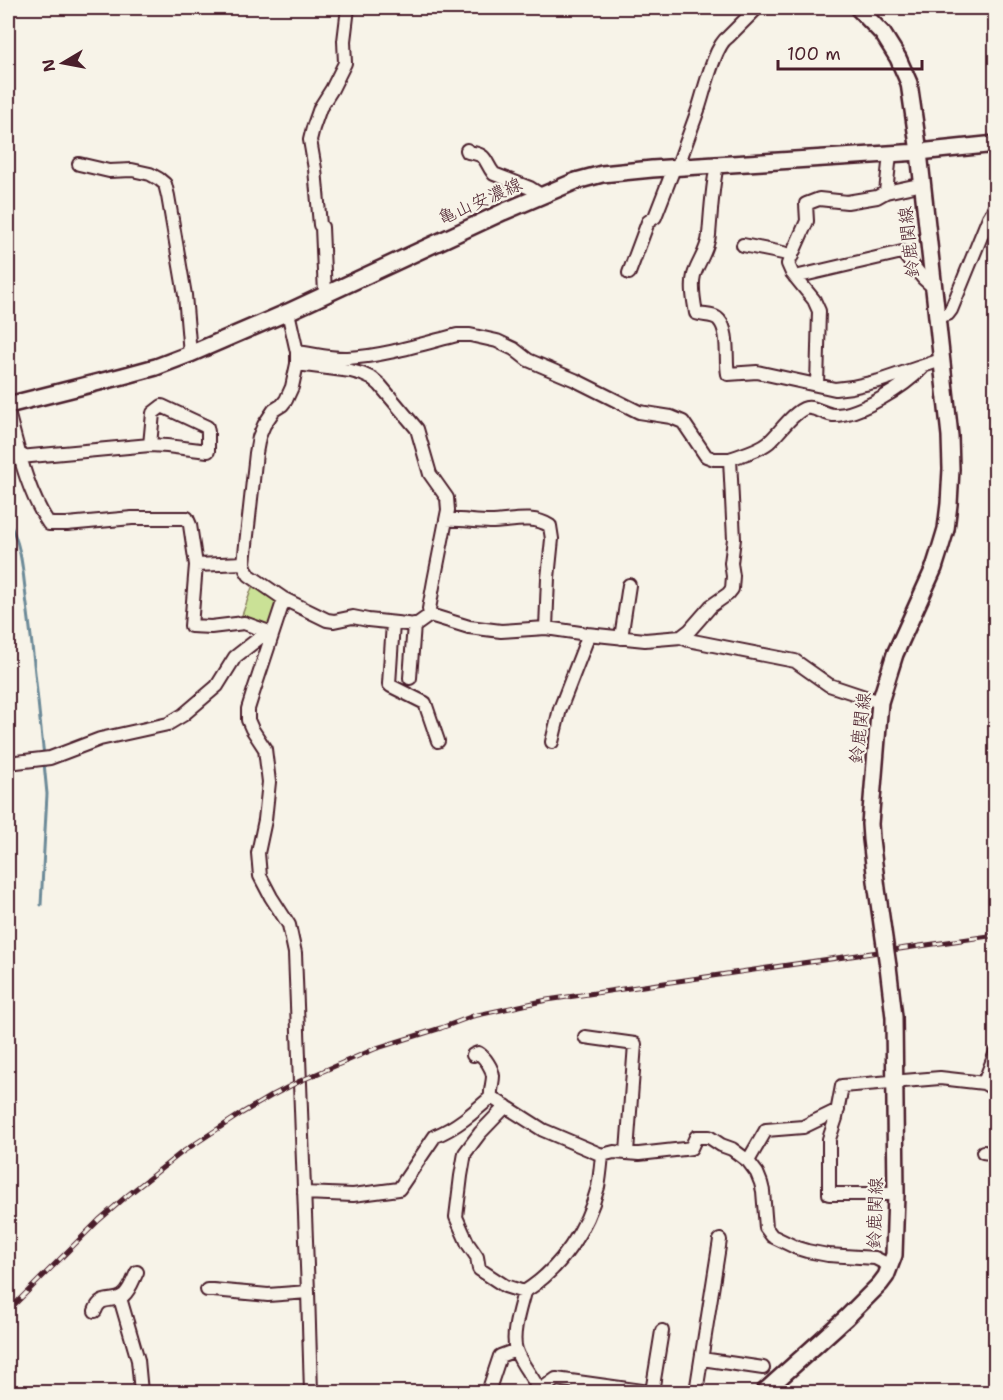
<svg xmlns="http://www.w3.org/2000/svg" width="1003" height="1400" font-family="'Shantell Sans','Klee One',sans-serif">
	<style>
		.green { fill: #cae196; stroke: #8a8060; stroke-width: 1.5 }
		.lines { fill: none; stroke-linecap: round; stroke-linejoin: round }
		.stream { stroke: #6c8a98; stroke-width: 3 }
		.minor-casing { stroke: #4a1f2b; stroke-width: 16 }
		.major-casing { stroke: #4a1f2b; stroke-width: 20 }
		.minor { stroke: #f7f3e8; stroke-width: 12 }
		.major { stroke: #f7f3e8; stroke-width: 15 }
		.rail-casing { stroke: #4a1f2b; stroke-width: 5 }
		.rail { stroke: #f7f3e8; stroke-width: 3; stroke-dasharray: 9; stroke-linecap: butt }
		.major-bridge-casing { stroke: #4a1f2b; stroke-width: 20; stroke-linecap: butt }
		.major-bridge { stroke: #f7f3e8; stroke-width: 15 }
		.labels { text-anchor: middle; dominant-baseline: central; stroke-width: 4.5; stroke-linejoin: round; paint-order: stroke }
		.street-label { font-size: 18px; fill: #4a1f2b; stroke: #f7f3e8 }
	</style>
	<rect width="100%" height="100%" fill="#f7f3e8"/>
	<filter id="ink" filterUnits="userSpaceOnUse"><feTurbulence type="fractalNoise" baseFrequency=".0167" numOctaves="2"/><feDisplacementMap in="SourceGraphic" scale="12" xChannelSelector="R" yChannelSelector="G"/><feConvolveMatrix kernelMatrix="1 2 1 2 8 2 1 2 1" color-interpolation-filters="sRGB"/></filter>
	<g filter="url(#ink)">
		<!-- green -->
		<path class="green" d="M254,582L278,602L270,625L266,627L241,618Z"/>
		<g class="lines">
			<!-- stream -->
			<path class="stream" d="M8,521C23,546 23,577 27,605C34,656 38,706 44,756
				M41,905L47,794L44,763"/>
			<!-- minor casing -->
			<g class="minor-casing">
				<path id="minor" d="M467,150L468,152C489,155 483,160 494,174L530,188L541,195
					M79,164L109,171L132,170L150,174L159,179L165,184L168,196L185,295L190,354
					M717,165C712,188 711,212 709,235C708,250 698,262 694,275C691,287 694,302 696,313C703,316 714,314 719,320C730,332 725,359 728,374L757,372L835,389L852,387L879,381L941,360
					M677,168C684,149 691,129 698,110C704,93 714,46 728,37L757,8
					M886,192L890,154
					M743,245L783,253L792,256
					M629,273L648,222L655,217L674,168
					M795,277L902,252L923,278L933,287
					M325,294L322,227L320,225L315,169L310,140L313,128L320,108L332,89L345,63L344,41L348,8
					M288,312L297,352V364L292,387L286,400L282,405L274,410L264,425L259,437L256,453L244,563L246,570L249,575L284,599L327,620L334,621L353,617L368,620L416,625L430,615L469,627L501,631L546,628L587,634L645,640L681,637L688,640L795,661L829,685L880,702
					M936,317L948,314L951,310L989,217L996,206
					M297,352C314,354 331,359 348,358C384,356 422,344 457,335H470L497,341L514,349L528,360L575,380L639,412L671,417L683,422L706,456L714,459H730L734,539L731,563L733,576L732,589L728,594L711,606L690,630L681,637
					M297,364L351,371L362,374L373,379L380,385L417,429L430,474L447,498L448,510L446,520L434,581L429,609L430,615
					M817,385L819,311L814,300L792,273L788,264L807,221L806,204L819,199L847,202L877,197L886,192L914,186
					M8,412C18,449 27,492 49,524H67L132,518H187L190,525L196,565L244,563
					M20,457L150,445L167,446L208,451V432L207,427L162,406L153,413L150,445
					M730,459C743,454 758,451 769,442C779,433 794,411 806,408C813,406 825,414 833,415C859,416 905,386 922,368
					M446,520C461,519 475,522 490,522C510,522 532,514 550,526L552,539L548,578L546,628
					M196,565L191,626L211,627L244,623L272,633
					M284,599L253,693L248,709V720L252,729L265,749L269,782L265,820L258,853L260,876L271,897L289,925L295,953L308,1292L311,1392
					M393,623L389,684L391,686L425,703L438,741
					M621,638L629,585
					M410,678L414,624
					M552,742L560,709L586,642L587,634
					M8,763L50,758L100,739L168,724L183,715L217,686L235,657L267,632
					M585,1037L635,1044L627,1152
					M473,1055L478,1053C485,1057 492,1068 493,1076C493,1083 490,1090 491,1097
					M984,1083L996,1052
					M506,1106L480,1133L465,1153L461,1176L456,1217L468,1244L477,1257L479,1269L505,1286L524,1292
					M983,1152L996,1154
					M748,1161L766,1130L803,1127L838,1110
					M304,1193L353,1195L399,1189L435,1136C456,1128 474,1112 491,1097L543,1130L602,1155L614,1152L639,1154L684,1149L691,1148L696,1137H709L721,1145L732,1149L748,1161L757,1173L761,1183L763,1191L766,1228L772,1236L797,1248L807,1251L828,1255L875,1258L891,1266
					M896,1194H829V1139L836,1118L842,1086L940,1078L984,1083L996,1090
					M207,1290H213L268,1295L308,1292
					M120,1298L138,1360L141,1392
					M95,1311C101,1294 114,1304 124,1295C130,1290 133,1280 137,1272
					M702,1359L763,1368
					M489,1389L500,1356L516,1350
					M539,1391L556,1379L649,1392
					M540,1392C534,1378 521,1365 516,1350C511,1334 520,1308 524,1292C561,1269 587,1229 598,1187C600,1177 601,1165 602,1155
					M652,1392L662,1331
					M696,1392L720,1240"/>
			</g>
			<!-- major casing -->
			<g class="major-casing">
				<path id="major" d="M858,8L883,34L898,58L909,83L919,152L950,436L951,469L949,504L946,529L940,549L934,568L895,654L880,702L870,824L871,839L877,889
					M8,405L123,376L156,367L190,354L288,312L503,212L576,181L602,174L652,169L919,152L996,144
					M764,1392L847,1317L880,1284L886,1276L894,1255L896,1194L894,1017L888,966"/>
			</g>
			<!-- minor -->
			<use href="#minor" class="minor"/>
			<!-- major -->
			<use href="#major" class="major"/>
			<!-- rail casing -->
			<g class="rail-casing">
				<path id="rail" d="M8,1311L99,1220L128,1195L181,1153L242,1113L271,1096L300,1081L377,1048L441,1028L473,1016L547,1000L996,935"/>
			</g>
			<!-- rail -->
			<use href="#rail" class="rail"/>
			<!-- major-bridge casing -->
			<g class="major-bridge-casing">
				<path id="major-bridge" d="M877,889L888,966"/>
			</g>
			<!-- major-bridge -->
			<use href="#major-bridge" class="major-bridge"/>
		</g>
	</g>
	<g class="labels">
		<!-- street labels -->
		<g class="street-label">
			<text transform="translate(480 201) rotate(-24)">亀山安濃線</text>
			<text transform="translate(909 242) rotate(-96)">鈴鹿関線</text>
			<text transform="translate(860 728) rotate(-83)">鈴鹿関線</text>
			<text transform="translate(875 1213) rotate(-88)">鈴鹿関線</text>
		</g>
	</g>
	<!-- margin -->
	<rect width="1003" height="1400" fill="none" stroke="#f7f3e8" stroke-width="30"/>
	<rect x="15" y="15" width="973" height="1370" fill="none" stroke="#4a1f2b" stroke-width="2" filter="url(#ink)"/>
	<!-- north arrow -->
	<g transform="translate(63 63) rotate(260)" stroke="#f7f3e8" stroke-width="4.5" paint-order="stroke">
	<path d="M0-4.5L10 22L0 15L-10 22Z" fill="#4a1f2b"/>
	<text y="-9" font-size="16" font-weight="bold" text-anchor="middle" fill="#4a1f2b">N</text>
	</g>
	<!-- scale -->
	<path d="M778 60v9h144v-9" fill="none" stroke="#4a1f2b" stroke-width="3"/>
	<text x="787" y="60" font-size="18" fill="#4a1f2b" stroke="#f7f3e8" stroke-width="4.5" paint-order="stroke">100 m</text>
</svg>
